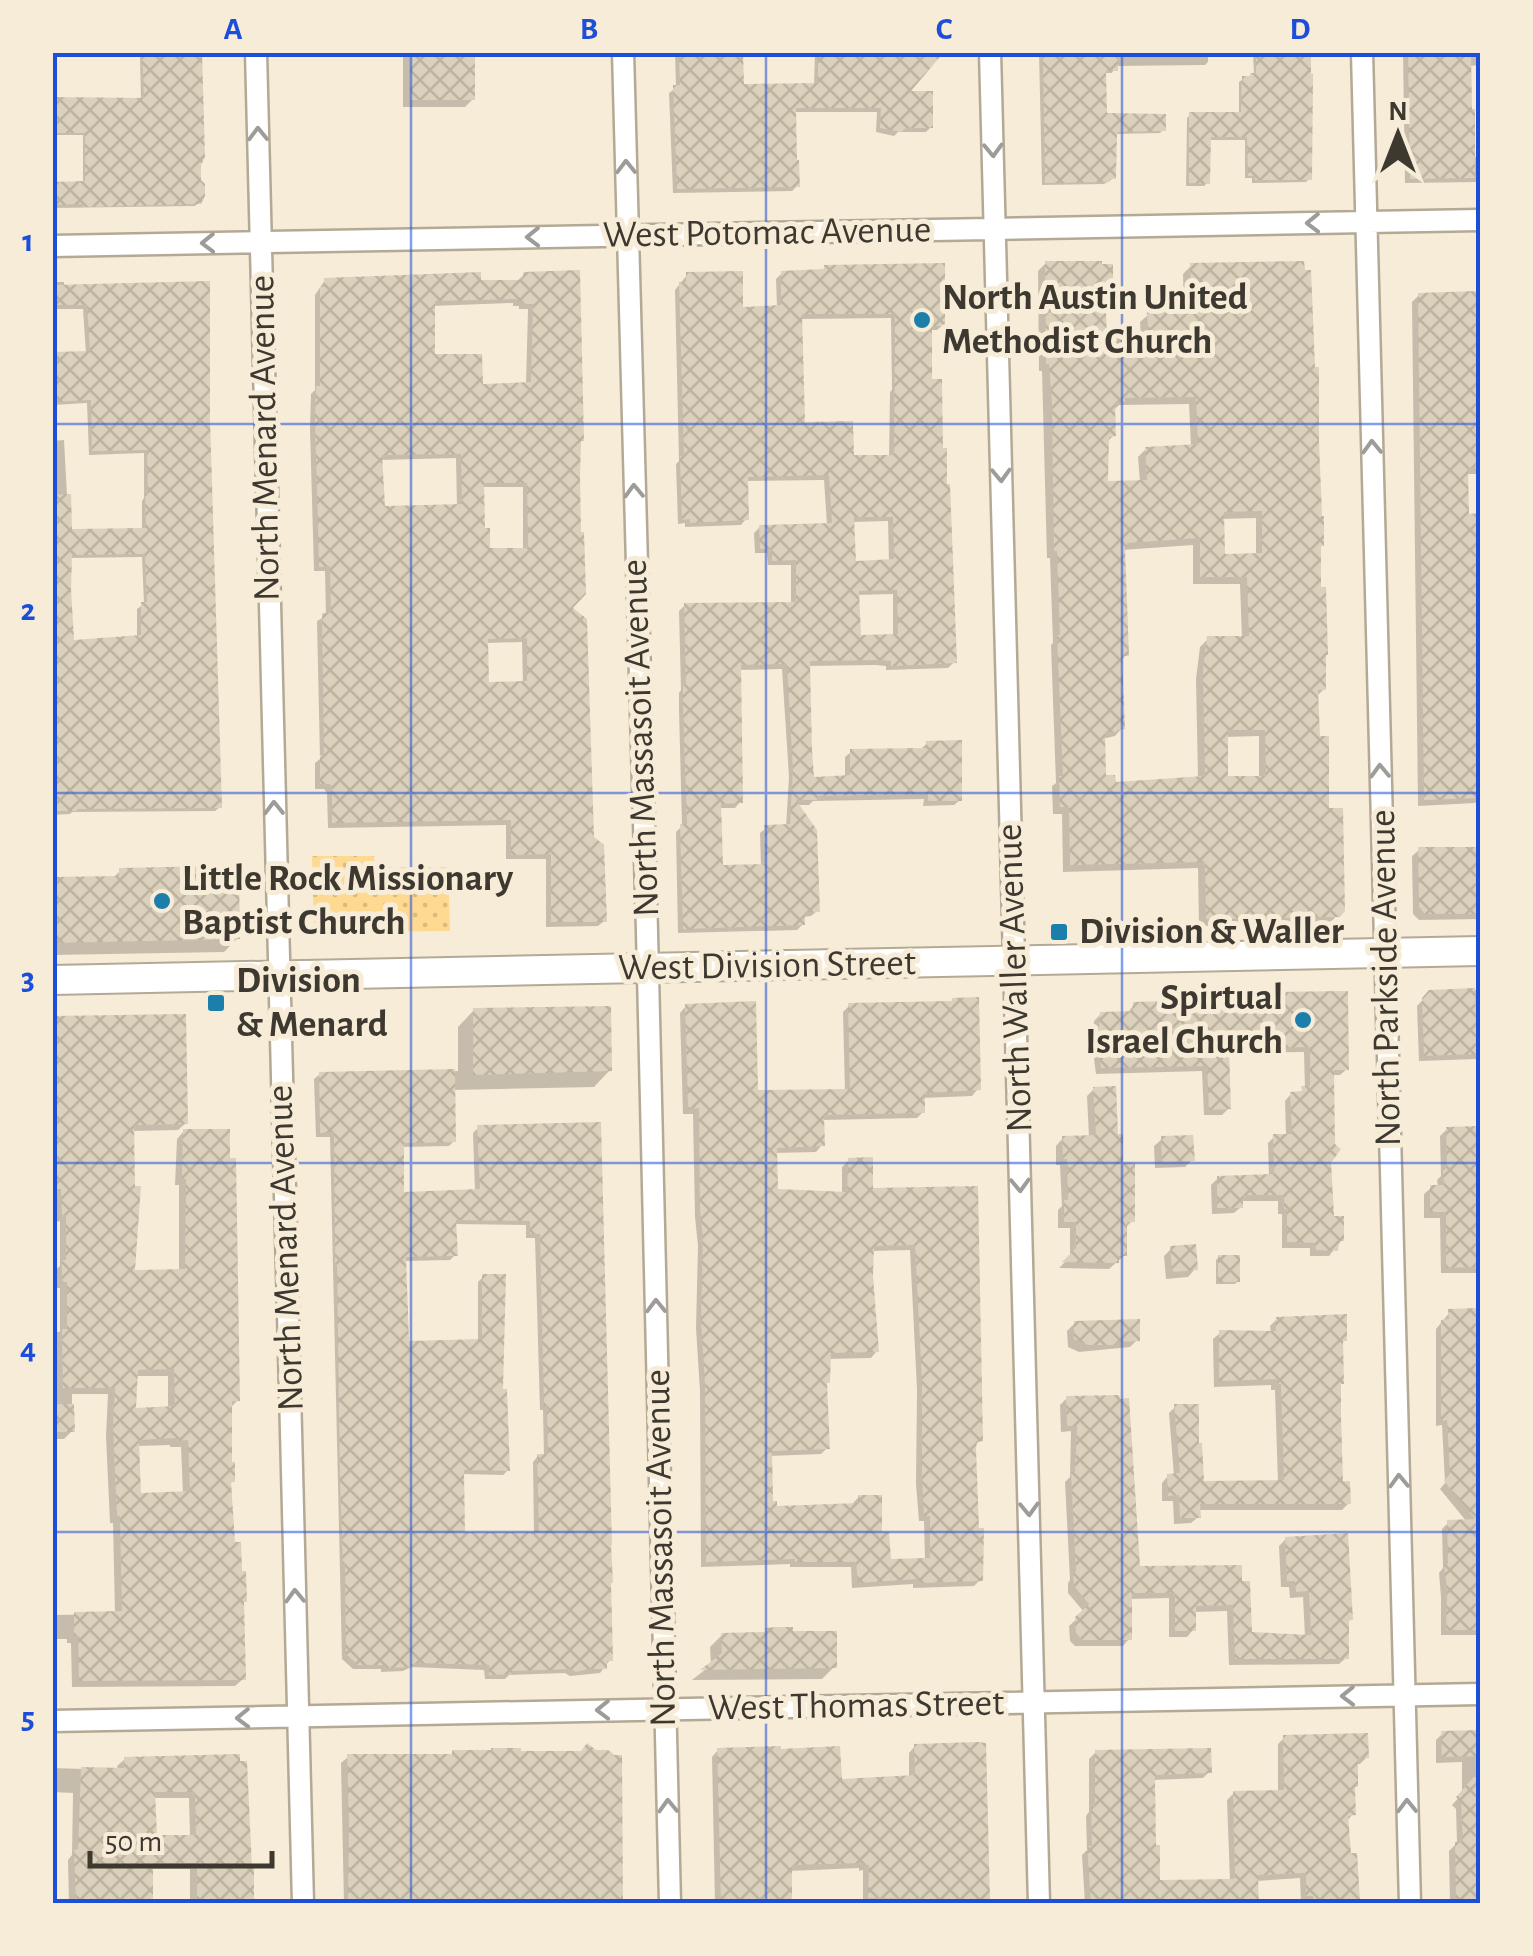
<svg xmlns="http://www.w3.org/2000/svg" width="1533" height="1956" font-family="'Alegreya Sans',sans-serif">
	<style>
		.green { fill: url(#green-dots) }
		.shadow { fill: #0003; fill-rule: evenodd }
		.building { fill: url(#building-cross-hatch); fill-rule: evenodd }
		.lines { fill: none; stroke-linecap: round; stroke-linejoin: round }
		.street-casing { stroke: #b3a995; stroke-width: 25 }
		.secondary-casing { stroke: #b3a995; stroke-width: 32 }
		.street { stroke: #fff; stroke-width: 20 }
		.secondary { stroke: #fff; stroke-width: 28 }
		.oneway { stroke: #9e9c98 }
		.grid { fill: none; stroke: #1d4ed8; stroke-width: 2.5; stroke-opacity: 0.55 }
		.poi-dot { fill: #1c7eaa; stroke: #f7ecd7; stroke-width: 4 }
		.labels { text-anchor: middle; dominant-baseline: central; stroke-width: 10; stroke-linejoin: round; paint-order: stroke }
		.street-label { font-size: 38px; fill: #3d3931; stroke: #f7ecd7 }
		.poi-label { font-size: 38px; font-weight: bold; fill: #3d3931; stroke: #f7ecd7; text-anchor: start }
		.neatline { fill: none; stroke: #1d4ed8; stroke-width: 4 }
		.grid-label { font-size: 32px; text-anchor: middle; font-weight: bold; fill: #1d4ed8 }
	</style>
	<defs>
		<pattern id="green-dots" width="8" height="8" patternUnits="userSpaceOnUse" patternTransform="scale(2.5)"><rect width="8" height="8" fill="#fdd991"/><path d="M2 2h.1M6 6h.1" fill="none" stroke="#dabb7e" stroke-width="1.8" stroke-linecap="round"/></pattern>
		<pattern id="building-cross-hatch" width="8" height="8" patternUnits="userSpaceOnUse" patternTransform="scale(2.5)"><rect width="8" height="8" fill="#dad0bb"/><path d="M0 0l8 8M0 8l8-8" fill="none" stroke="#bcb3a1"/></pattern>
	</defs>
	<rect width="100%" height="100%" fill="#f7ecd7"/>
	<!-- green -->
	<path class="green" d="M312,856H374L375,867H448L450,931L314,932Z"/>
	<!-- shadow -->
	<path class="shadow" d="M52,52H56L57,99L141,101L140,57H131V52H200L199,202L195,206L52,208V185L83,184V135H52Z
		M403,52H472L473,99L465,107H403Z
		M675,52H740L741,87L814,86L815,52H932L906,93L931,127L926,132H898L894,136L876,132L877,112H794L797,186L792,191L673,193L669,93L676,88Z
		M1039,52H1208V62L1205,65L1116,66L1112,73H1104V116L1163,130L1160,133L1114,134V178L1104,184L1042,185Z
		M1253,52H1309V179L1306,182L1252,183V178H1245V140H1208L1207,183L1204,186H1186L1187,118L1190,115H1239V82L1243,79L1254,75Z
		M1403,52H1480V65L1469,66L1473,157H1480V182L1405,183Z
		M1046,263L1110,290L1103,297L1104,337H1141L1140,322L1148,315L1184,313L1183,274L1191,266L1318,549L1324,689L1316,697L1326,810L1342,910L1329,924L1199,926L1198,868L1063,872L1062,814H1053L1052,786L1056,783L1051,645L1053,643L1050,558H1047L1042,371H1039L1038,271ZM1189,404L1191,447L1146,449L1138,457L1140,482L1106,483V443L1114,435L1113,411L1119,405ZM1256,518V556H1223L1221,519ZM1193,545V584H1240L1242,639H1208L1200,647L1196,679L1198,779L1114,784L1104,778L1102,739L1115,736L1122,728L1120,662L1126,655L1122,550ZM1259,736V778H1225V737Z
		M825,267L943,325L937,330H929V381L954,662L948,668L886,670V666L875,665L808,666L811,780L845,778V757L851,752L921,749L927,743L960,800L954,805L923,806L924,799L813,801L809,805H796L817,911L811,916L803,917V924L797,930L678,933L676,832L682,826L679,710V693L681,690L679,611L685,605H791V565H768L767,553H755L754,533L760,527L827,525L824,480L746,481V519L741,525L685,527V523L678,524L676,464L679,461L675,290L687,275L741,309L777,308L776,279L782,273L821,272ZM891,318L892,390L890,392L889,458H851L803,425L800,319ZM888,521L889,562L853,563L852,522ZM893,594V637L858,638L857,595ZM782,669L789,777L786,827L766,828L760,833L761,867L720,868L718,808H735L740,802L738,670Z
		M524,275L578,443L569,608L592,839L604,921L598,926L546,927V859H506V825L328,828L327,793L324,789H315V763L320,759L317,621L326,616L325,571H314L310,429L311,394L315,390V295L325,280L479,283L518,280ZM513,303V306H519V309H528L526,385L480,387L432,357V306ZM456,458L457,507L383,509L380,460ZM482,487H523V551H488L483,531ZM522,642L523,684H486V643Z
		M52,282H64V287L208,283V419L220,807L215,811L72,812L70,814L52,815V441L64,440L69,532L142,531V501L144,498V453L89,455L87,403L52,405V354H86L83,309H52ZM142,557L144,604L137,609V637L72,643L70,558Z
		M1419,295L1480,301V329H1476L1478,367H1480V474H1466V516H1480V798L1475,803L1418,806L1412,302Z
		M1480,849V919L1419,920L1413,914L1412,856L1419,850Z
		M120,871L238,938L224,952L52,955V879H112Z
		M1480,990V1107H1478L1477,1059L1419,1061L1417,1006L1430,992Z
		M1346,993L1347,1069L1340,1075H1331L1328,1163L1332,1219L1342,1240L1329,1256H1310V1248H1282V1214H1278V1201H1241V1207L1234,1213L1212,1214L1211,1185L1218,1178L1269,1177L1268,1143L1274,1137L1286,1136L1285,1101L1291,1094H1297L1305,1089L1304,1052L1227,1053L1229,1108L1222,1115H1204L1202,1071L1096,1074L1093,1051L1094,1021L1101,1014L1128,1013L1134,1004L1195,1003L1202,996Z
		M686,1006L756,1093L845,1092L843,1012L849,1006L978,1089L972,1096L922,1098L923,1112L917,1118L822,1120V1145L816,1152L774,1153L775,1192L842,1194V1167L849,1160L870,1191L976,1188L980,1440L973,1448L980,1580L974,1586L913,1588V1584L852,1588L851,1567H790V1564L701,1567L700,1391L696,1328L698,1246L695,1217L693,1114H683L680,1013ZM910,1250L917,1389L916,1484L919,1521H924L925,1561L889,1562L879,1535L859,1497L852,1504L774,1508L770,1503L769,1456L821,1454L827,1448L825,1384L828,1359L871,1358L877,1351L871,1251Z
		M474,1010L610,1070L594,1087L453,1090L454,1141L449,1146L402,1147L401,1195L475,1192L473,1133L478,1128L599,1125L610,1660L600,1673L570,1676L565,1673L509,1675L505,1679H485L484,1670L411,1667L403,1671L381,1672V1669H353L342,1659L330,1137H316L314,1079L320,1074L458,1071V1027ZM454,1224L526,1225V1238H535L540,1410H543L544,1456H538L533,1462L534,1534H462V1474L503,1475L508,1470L501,1392L483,1277L478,1282V1342L406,1344L404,1261L450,1260L455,1255Z
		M52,1019L186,1123L178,1130L132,1131V1273L179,1271V1185H175L177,1139L184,1131L238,1400L229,1409L233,1481L229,1485L232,1544L241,1604L243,1679L235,1686L72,1687L71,1643H67V1639H52V1615L115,1614L113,1523H110L106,1436L108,1394H72V1431L64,1439H52V1331L60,1332V1288H55V1270L60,1266V1221L55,1222L52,1146ZM135,1376H168V1409L134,1410ZM170,1445V1447H181L183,1494L139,1496L137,1446Z
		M1094,1089L1120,1166L1132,1221L1124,1229L1125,1255L1109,1269L1059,1268L1070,1257V1228H1058V1210L1062,1206L1060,1165H1056V1146L1063,1138L1089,1137L1087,1096Z
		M1447,1129H1480V1273H1441L1440,1218H1424V1194L1431,1188L1438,1187L1437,1180L1441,1176L1440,1136Z
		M1162,1139L1192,1160L1185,1167L1155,1168L1154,1146Z
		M1171,1249L1195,1269L1188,1277L1166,1279L1164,1256Z
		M1219,1257L1238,1281L1235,1284H1216V1260Z
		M1480,1311V1635H1441V1597L1439,1573L1443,1568L1442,1529L1448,1523L1467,1522L1440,1489L1445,1483L1442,1425L1436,1426V1329L1450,1312Z
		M1277,1319L1345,1340L1341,1344L1338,1387L1341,1484L1349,1503L1342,1510H1198V1517L1191,1523L1174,1524L1173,1501H1162V1483L1168,1476H1174L1169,1413L1175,1407L1202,1483H1278L1275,1390H1271V1385L1214,1387L1213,1339L1220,1333H1271L1270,1326Z
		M1075,1323L1137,1340L1130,1347L1079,1352L1068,1347L1067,1331Z
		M1067,1398L1138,1569L1240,1568L1249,1634L1305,1637L1303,1597L1290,1598L1289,1587H1281L1279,1546L1286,1539L1351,1619L1347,1623L1346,1658L1339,1664L1229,1665L1227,1611L1193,1612V1630L1187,1637H1169V1598L1129,1599V1639L1123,1646H1075L1070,1641L1069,1626L1084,1612L1068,1593V1583L1070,1580L1065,1482L1070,1477L1071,1431L1061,1432L1060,1405Z
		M766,1631L834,1667L822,1679L692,1680L711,1665L710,1647L722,1635L762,1634Z
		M1480,1732V1904H1450L1449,1851L1457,1843L1456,1809L1452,1805L1462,1794V1762L1436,1763V1740L1442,1734Z
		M1284,1738L1367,1757L1360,1764H1356L1352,1789L1353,1814L1346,1822L1348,1855H1355L1357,1904H1301L1300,1878L1256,1881V1904H1085L1082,1855L1087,1850L1086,1816L1089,1812V1759L1096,1752L1209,1772L1203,1778L1152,1780L1157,1883L1230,1881L1227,1800L1234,1793L1278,1792V1744Z
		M915,1746H983L987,1904H863V1870L859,1871V1868L789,1871L790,1904H715L712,1757L718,1750L779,1752L839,1781L909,1778V1753Z
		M238,1757L252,1904H190V1869H150V1904H69L68,1860L72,1855L73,1793L52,1792V1768L118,1770L117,1766L125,1759ZM153,1798H189L190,1837L154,1838Z
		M348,1757L621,1904H344L341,1763Z"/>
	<!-- building -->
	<path class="building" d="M142,52H202L205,157L201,165V180L205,184V196L201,204L83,207V204L52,205V182L85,181V133H52V97L144,98Z
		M410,52H475V100H410Z
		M679,52H743L744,84L818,83V52H944L911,91H933V128H906L901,132L880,128L881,108H796L797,160H799L800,187L677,189L673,85H680Z
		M1043,52H1118V71H1106L1107,113L1166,114V131L1117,132L1116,179H1110V182L1045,183Z
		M1256,52H1311V74H1313L1312,180H1255V176H1248L1247,137H1211L1210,184L1189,183V112H1241L1242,76H1250V73H1256Z
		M1408,52H1471L1472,109H1475V178L1410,179Z
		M1045,261H1102V264H1113V291H1105L1107,334H1145V330H1148L1147,312L1192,310L1190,263L1304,261L1305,270H1311L1315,367H1319V441L1322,516H1324V546H1321V587H1326L1328,655H1326V690H1318L1320,736H1329V808H1343L1345,911L1340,917L1206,919L1205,862L1070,865L1069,807H1060L1059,776H1063L1058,659L1057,635H1060L1057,551H1054L1052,403L1049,364H1046ZM1196,397L1198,444L1145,447L1147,480L1108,481L1109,437L1116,436L1115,402H1125V398ZM1262,511V553L1225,554L1224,512ZM1200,538V577H1247L1249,636H1207L1203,670L1205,776L1116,782L1115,775H1106L1105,732H1117V730L1125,729L1122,656H1129L1125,548H1127V543ZM1228,730H1265L1266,776H1228Z
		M945,263V326H932V379H942L943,448H947V484H950L957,663L891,666V661L882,660L810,661L812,750L814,777L850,775V749L926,748V741L962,740V801H928V794L817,796V800H796L817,830L820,912H805V925L683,929L680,824H687L683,703V685H686L684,603L796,602V560L772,561V549H760L759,525L832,523L829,475L748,477L749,520L690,523V519L682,520L680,456H684L679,282H686V272L743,271V307L781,305V271L824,269V265ZM802,314H895L894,455H854L853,421L805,422ZM854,517H893L894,559L856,561ZM897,590L898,634L861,635L859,591ZM787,664L793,770L790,824L764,825L765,864L723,865L721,804L743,803L741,665Z
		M580,270L584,441H581L580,477L581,532H584L586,594L573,608L587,619L594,837L604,845L607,922H551V854L511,855V820L332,823V787L330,784H320V755H324L322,613H331L330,566L319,567L315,421L316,386H320V287H324V278L481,272V280H523V272ZM517,299V302L524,301V304H533L531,382L483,384L482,354H435V301ZM461,454L462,504L385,506L382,455ZM484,483H527L528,548H490V528H485ZM527,638V681L489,682L488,639Z
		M210,281V419L222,808L77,809V811H54L52,495L71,494L72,529L146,528L145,494H148L147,450L92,451L91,400L52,402V352L90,351L87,305H52V285ZM145,554L147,602H141V635L74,640L71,589L72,555Z
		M1478,291L1480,468H1468L1469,514L1480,513V798L1424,800L1418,293Z
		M1418,847H1480V914H1425L1419,907Z
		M214,866V873H239L240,939L52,943V877L119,876V868Z
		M1475,988L1477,1054L1424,1056L1422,998L1429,990Z
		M1348,991L1349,1070H1334L1335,1144L1341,1149L1331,1163L1334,1216H1344V1241H1339L1338,1251L1316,1250L1315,1243L1287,1242V1209H1284V1195H1243V1208H1217V1176L1274,1174L1273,1134H1292L1290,1092L1302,1091L1301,1086H1310V1047L1229,1048L1231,1109L1209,1110L1207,1066L1101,1068L1098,1043L1100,1012L1133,1011V1002L1201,1000V993Z
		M979,997L981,1090L925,1093V1113L824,1115L825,1146L777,1148L778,1189L847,1192L848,1158L873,1157V1188L978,1186L983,1441L977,1442L976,1449L979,1528H984L983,1581L919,1583L918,1579L858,1583L856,1562H795V1559L706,1562L705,1384L701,1320L703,1238L700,1210L699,1108L688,1109L685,1004L756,1001L758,1090L850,1089L848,1003L952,1001V998ZM915,1245L922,1382V1476L924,1516H930V1558L891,1559L889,1532H882V1495H858V1503L777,1506V1501H773L772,1451L830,1449L827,1383H830L831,1353L879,1352L873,1276L874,1246Z
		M611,1006L612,1071L473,1075V1008Z
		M186,1014L188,1124L134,1125L135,1186H141L135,1270L185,1269L186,1179H182L183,1129H230V1158H236L240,1401H232V1462H235V1482H231L235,1542H241L242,1571H246L247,1602H244L246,1680L79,1681L78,1636H74V1612L122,1611L120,1516H117L113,1427L115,1388H63L62,1329H67V1282H62V1260H66V1215H62L61,1189H52V1016ZM174,1369L175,1406L136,1408L138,1370ZM177,1438V1441L188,1440L190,1491L141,1493L139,1440Z
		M455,1069L456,1142L404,1143V1192L480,1189L477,1125L601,1122L612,1545H611L613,1583H611L613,1661H607V1669H588L576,1672L571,1669L512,1671L513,1674L489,1675V1665L417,1663L411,1664V1667L385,1668V1665H358L346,1654L345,1564H343L340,1478L337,1263H335L334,1132L320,1133L319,1072ZM456,1220L530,1221V1234H540L544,1406H547L548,1454H537L539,1532H465L464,1470L510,1471L507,1389H503L506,1274H482V1339L409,1341L406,1257L458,1256Z
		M1116,1086L1118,1134H1123V1163H1135V1222H1127V1256H1119V1263L1062,1262L1076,1248V1222H1064V1200H1068L1067,1159H1063L1062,1136L1096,1135L1093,1087Z
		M1480,1126V1267L1446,1268V1212H1430V1185H1444L1443,1171L1447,1167L1446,1127Z
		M1193,1135L1195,1161L1162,1162L1161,1136Z
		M1196,1244L1198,1270L1172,1272L1170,1246Z
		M1218,1255H1240V1282H1218Z
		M1480,1308V1630H1446L1447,1590L1444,1564H1448L1447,1520L1475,1519L1444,1481L1450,1474L1447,1420L1441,1421V1320L1449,1319L1448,1309Z
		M1347,1314V1341H1343L1344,1384H1341V1416L1343,1481H1350L1351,1504H1200L1201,1518H1180L1179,1495L1168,1496L1167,1474L1180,1473L1174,1404H1199V1443H1202L1204,1481L1284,1480L1281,1384H1277V1379L1219,1381V1330L1276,1331V1317Z
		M1140,1319V1341L1116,1342V1345H1088L1074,1339V1321Z
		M1119,1395L1120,1399L1129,1398L1140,1566L1242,1565V1581H1250L1252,1632L1311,1635L1309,1591L1296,1592L1295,1581H1287L1285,1537L1348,1533L1353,1620H1349V1659H1235L1233,1605L1196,1606V1631H1175V1593H1132V1640H1082L1076,1633L1075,1617L1089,1604L1074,1586L1073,1574L1076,1571L1071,1472H1075L1077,1426H1067L1066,1396Z
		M52,1404H74L75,1432H52Z
		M778,1627H793V1631H837V1668L700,1670L722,1653L721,1633L765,1632V1628Z
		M1480,1730V1756L1442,1757L1441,1731Z
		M1368,1733L1369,1758H1358V1787H1355L1356,1815L1348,1816L1351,1853H1357L1360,1901L1342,1900L1341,1904L1313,1903V1896H1306V1873L1258,1875L1259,1904L1091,1903L1087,1846H1092L1091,1807H1095V1750L1211,1748L1212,1773L1156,1775L1155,1778L1156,1845H1160V1880L1233,1879L1235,1878L1233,1791L1284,1790L1283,1735Z
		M978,1742L986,1743L990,1900L924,1902V1899L868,1898L869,1865H865L864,1863L792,1865V1904H721L717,1748L781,1746V1749L840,1746L842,1779L915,1775L914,1744Z
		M587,1743L596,1750H608L614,1755H622L623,1904H348L349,1824L347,1754H452V1750H491V1748H521V1751H581Z
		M240,1754V1761H247L252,1868H254V1904H197V1863H153V1900L76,1903L74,1850L78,1849L81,1767L124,1768V1757ZM155,1792H195L196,1835H157Z
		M1480,1770V1904H1456L1455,1842H1463L1461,1802L1456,1797Z"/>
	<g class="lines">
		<!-- street casing -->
		<g class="street-casing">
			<path id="street" d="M256,52L303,1904
				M623,52L647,932L670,1904
				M990,52L1039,1904
				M1362,52L1410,1904
				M52,246L1480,220
				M52,1721L1480,1694"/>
		</g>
		<!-- secondary casing -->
		<g class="secondary-casing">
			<path id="secondary" d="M52,980L1480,951"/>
		</g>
		<!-- street -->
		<use href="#street" class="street"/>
		<!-- secondary -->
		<use href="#secondary" class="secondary"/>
	</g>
	<!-- one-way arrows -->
	<defs><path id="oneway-chevron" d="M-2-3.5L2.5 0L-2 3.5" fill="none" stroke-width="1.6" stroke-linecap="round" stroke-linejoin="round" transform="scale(2.5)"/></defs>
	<g class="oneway">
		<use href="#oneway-chevron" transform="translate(258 134) rotate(-91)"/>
		<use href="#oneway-chevron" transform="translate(993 150) rotate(88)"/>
		<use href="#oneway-chevron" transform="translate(626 167) rotate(-91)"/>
		<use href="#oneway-chevron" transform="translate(1313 223) rotate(179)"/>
		<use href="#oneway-chevron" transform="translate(533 237) rotate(179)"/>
		<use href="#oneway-chevron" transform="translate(208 243) rotate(179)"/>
		<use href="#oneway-chevron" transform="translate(1372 447) rotate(-92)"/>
		<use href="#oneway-chevron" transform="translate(1001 475) rotate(88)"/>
		<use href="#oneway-chevron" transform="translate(634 491) rotate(-92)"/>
		<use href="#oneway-chevron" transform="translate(1380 771) rotate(-92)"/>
		<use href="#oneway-chevron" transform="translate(274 808) rotate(-91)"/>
		<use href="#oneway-chevron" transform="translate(1020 1185) rotate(88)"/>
		<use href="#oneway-chevron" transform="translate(656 1306) rotate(-91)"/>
		<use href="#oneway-chevron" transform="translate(1399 1481) rotate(-92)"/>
		<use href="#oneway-chevron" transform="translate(1029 1509) rotate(88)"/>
		<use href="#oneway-chevron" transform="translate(295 1596) rotate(-92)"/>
		<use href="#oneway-chevron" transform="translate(1348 1696) rotate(179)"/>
		<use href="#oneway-chevron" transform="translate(603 1710) rotate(179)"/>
		<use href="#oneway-chevron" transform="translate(243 1718) rotate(179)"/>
		<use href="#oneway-chevron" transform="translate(668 1806) rotate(-92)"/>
		<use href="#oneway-chevron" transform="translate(1407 1806) rotate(-91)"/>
	</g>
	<!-- grid -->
	<path class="grid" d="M411,52V1904M766,52V1904M1122,52V1904M52,424H1480M52,793H1480M52,1163H1480M52,1532H1480"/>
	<!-- markers -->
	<g class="poi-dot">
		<circle cx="922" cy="320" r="10"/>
		<circle cx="162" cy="901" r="10"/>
		<rect x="1049" y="922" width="20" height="20" rx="5"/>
		<rect x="206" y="993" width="20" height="20" rx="5"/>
		<circle cx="1303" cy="1020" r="10"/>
	</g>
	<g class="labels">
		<!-- street labels -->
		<g class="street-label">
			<text transform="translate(767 233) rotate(-1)">West Potomac Avenue</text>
			<text transform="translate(265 438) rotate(-91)">North Menard Avenue</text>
			<text transform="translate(641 738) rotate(-92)">North Massasoit Avenue</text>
			<text transform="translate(767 966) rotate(-1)">West Division Street</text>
			<text transform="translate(1015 978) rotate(-92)">North Waller Avenue</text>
			<text transform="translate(1386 978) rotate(-91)">North Parkside Avenue</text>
			<text transform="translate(286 1248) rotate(-92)">North Menard Avenue</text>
			<text transform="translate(661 1548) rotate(-91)">North Massasoit Avenue</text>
			<text transform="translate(856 1706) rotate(-1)">West Thomas Street</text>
		</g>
		<!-- poi labels -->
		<g class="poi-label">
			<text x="942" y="298">North Austin United<tspan x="942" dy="44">Methodist Church</tspan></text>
			<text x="182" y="879">Little Rock Missionary<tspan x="182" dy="44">Baptist Church</tspan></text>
			<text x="1079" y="932">Division &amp; Waller</text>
			<text x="236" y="981">Division<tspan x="236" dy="44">&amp; Menard</tspan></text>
			<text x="1283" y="998" text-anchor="end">Spirtual<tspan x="1283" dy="44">Israel Church</tspan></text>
		</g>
	</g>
	<!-- border -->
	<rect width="1533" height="1956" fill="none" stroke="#f7ecd7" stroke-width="110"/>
	<!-- north arrow -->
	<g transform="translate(1398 135)" stroke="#f7ecd7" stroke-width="8" paint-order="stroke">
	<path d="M0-8L18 38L0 25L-18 38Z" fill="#3d3931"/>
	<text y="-15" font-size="28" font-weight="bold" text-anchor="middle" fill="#3d3931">N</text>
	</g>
	<!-- scale -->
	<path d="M90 1851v15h182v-15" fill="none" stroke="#3d3931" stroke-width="5"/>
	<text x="105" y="1851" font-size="30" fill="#3d3931" stroke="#f7ecd7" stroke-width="8" paint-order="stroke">50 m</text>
	<rect x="55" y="55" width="1423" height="1846" class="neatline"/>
	<g class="grid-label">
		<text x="233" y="39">A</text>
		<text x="589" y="39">B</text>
		<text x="944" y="39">C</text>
		<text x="1300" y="39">D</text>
		<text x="28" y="251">1</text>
		<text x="28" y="620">2</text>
		<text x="28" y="989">3</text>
		<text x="28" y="1359">4</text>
		<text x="28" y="1728">5</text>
	</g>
</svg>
